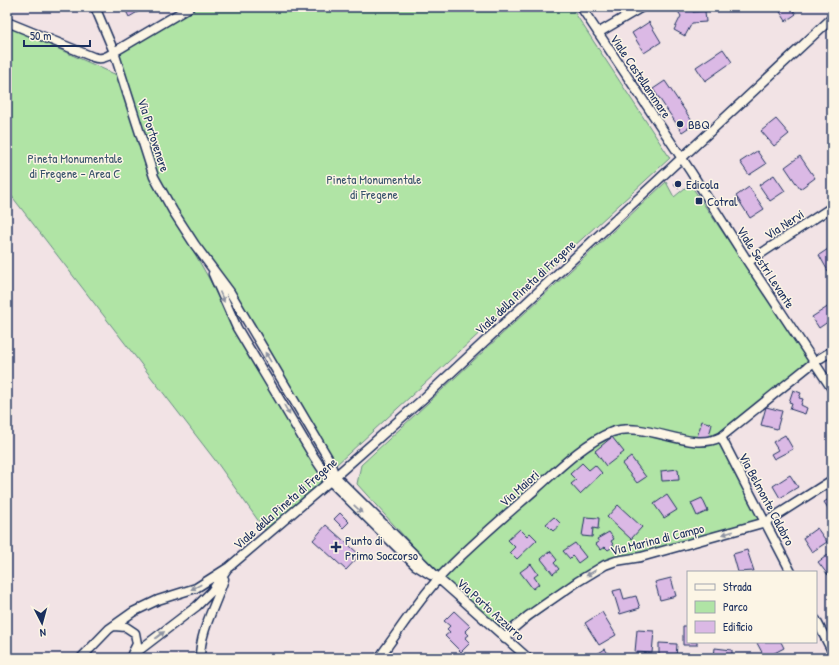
<svg xmlns="http://www.w3.org/2000/svg" width="839" height="665" font-family="'Patrick Hand',sans-serif">
	<style>
		.green { fill: #b0e4a5; stroke: #668a82 }
		.building { fill: #dbb9e5; stroke: #1b2f5e }
		.lines { fill: none; stroke-linecap: round; stroke-linejoin: round }
		.minor-casing { stroke: #1b2f5e; stroke-width: 11 }
		.minor { stroke: #fcf5e5; stroke-width: 8 }
		.oneway { fill: #8c92a2 }
		.poi-dot { fill: #1b2f5e; stroke: #fcf5e5; stroke-width: 1.5 }
		.labels { text-anchor: middle; dominant-baseline: central; stroke-width: 3; stroke-linejoin: round; paint-order: stroke }
		.street-label { font-size: 13px; fill: #1b2f5e; stroke: #fcf5e5 }
		.poi-label { font-size: 13px; fill: #1b2f5e; stroke: #fcf5e5; text-anchor: start }
		.park-label { font-size: 13px; fill: #39536c; stroke: #fcf5e5 }
	</style>
	<rect width="100%" height="100%" fill="#f2e3e5"/>
	<filter id="ink" filterUnits="userSpaceOnUse"><feTurbulence type="fractalNoise" baseFrequency=".025" numOctaves="2"/><feDisplacementMap in="SourceGraphic" scale="8" xChannelSelector="R" yChannelSelector="G"/><feConvolveMatrix kernelMatrix="1 2 1 2 8 2 1 2 1" color-interpolation-filters="sRGB"/></filter>
	<g filter="url(#ink)">
		<!-- green -->
		<path class="green" d="M194,7H571L670,158L336,465L332,456L322,448L183,222L157,176L114,52Z
			M7,26L119,76L151,177L207,275L234,326L329,481L267,533L218,464L7,190Z
			M666,182L674,197L690,184L811,362L721,436L709,440L642,428L607,431L440,576L357,484L361,465Z
			M621,430L692,440L721,437L766,522L612,562L505,639L439,579L586,447Z"/>
		<!-- building -->
		<path class="building" d="M115,7H146L129,17L124,7L117,11Z
			M675,7H690L693,12L705,11L706,22L692,23L685,36L674,30L681,16Z
			M777,7H791L796,14L786,21Z
			M649,22L661,42L644,53L632,33Z
			M723,49L732,62L705,81L696,67Z
			M665,81L694,124L682,132L653,89Z
			M776,119L789,134L774,146L761,131Z
			M757,151L766,164L749,175L740,162Z
			M800,156L815,178L800,189L785,167Z
			M774,175L785,191L770,201L759,185Z
			M678,180L682,184L678,188L674,184Z
			M749,187L764,209L750,218L736,196Z
			M831,247L832,268L828,271L819,255Z
			M829,306L832,311V319L819,328L812,317Z
			M793,390L801,393L799,398L803,399L801,405L807,408L805,414L790,409L792,403L789,402Z
			M766,407L782,411L777,429L761,425Z
			M702,421L712,424L708,440L697,437Z
			M785,435L793,449L774,459L771,454L778,450L773,442Z
			M612,437L624,452L606,466L595,451Z
			M631,457L646,477L637,483L622,464Z
			M582,463L589,470L595,465L602,473L580,494L571,484L576,480L570,474Z
			M678,469L679,480L662,481L661,471Z
			M790,475L798,487L780,498L773,486Z
			M667,495L677,510L664,518L654,504Z
			M832,497V514L824,502Z
			M702,498L708,511L697,516L691,503Z
			M618,505L642,527L631,539L607,517Z
			M340,513L349,522L343,528L334,519Z
			M554,517L561,524L553,531L546,524Z
			M585,517L599,518L598,529L593,528L592,537L582,536Z
			M326,525L360,555L346,570L313,540Z
			M817,528L827,542L812,552L803,538Z
			M520,529L527,536L530,533L537,540L517,559L510,552L515,547L508,540Z
			M609,532L614,539L611,541L614,546L608,550L605,547L601,550L596,544L599,542L597,539Z
			M575,543L586,557L578,563L573,556L570,559L563,551Z
			M747,550L754,571L738,572L733,554Z
			M550,551L557,560L554,563L559,569L553,574L541,559Z
			M832,552V573L828,575L818,562Z
			M531,564L538,574L534,577L539,584L533,589L520,572Z
			M671,578L676,596L660,600L655,582Z
			M621,589L624,599L636,596L640,608L620,614L613,591Z
			M454,611L470,626L465,631L469,635L465,638L470,643L461,652L445,636L450,632L447,629L450,626L444,621Z
			M602,612L616,635L599,645L585,623Z
			M683,626H688V642H697V645H683Z
			M637,630L654,631L652,653L635,652Z
			M760,642H781L784,648L765,658L757,643Z
			M659,643L677,644L676,658H659Z
			M715,648L732,650V658L714,656Z
			M605,649L611,658H591Z"/>
		<g class="lines">
			<!-- minor casing -->
			<g class="minor-casing">
				<path id="minor" d="M95,7L114,52L154,177L173,211L195,245L230,292L328,458L335,476L439,579L528,658
					M581,7L691,172L748,262L832,389
					M7,22L93,57C101,60 107,57 114,52L190,7
					M598,33L642,7
					M748,262L832,207
					M213,274L237,328L314,457L330,481L415,565L431,575
					M721,437L740,474L791,572
					M816,620L832,651
					M114,626L126,627L135,633L137,644L132,654
					M505,639L515,627L528,616L577,582L605,565L616,561L641,557L766,522L832,480
					M81,658L109,629L133,612L158,600L196,588L229,567L330,481L424,398L832,18
					M129,658L197,606L212,591L227,569
					M200,658C200,630 216,605 224,579
					M379,658C399,631 417,602 439,578C469,546 504,517 537,488C557,470 587,441 612,432C647,420 689,453 721,437L814,362L832,351"/>
			</g>
			<!-- minor -->
			<use href="#minor" class="minor"/>
		</g>
		<!-- one-way arrows -->
		<defs><path id="oneway-solid" d="M-6-.8H1V-3.2L6.5 0L1 3.2V.8H-6Z"/></defs>
		<g class="oneway">
			<use href="#oneway-solid" transform="translate(222 297) rotate(66)"/>
			<use href="#oneway-solid" transform="translate(268 357) rotate(-121)"/>
			<use href="#oneway-solid" transform="translate(287 410) rotate(60)"/>
			<use href="#oneway-solid" transform="translate(358 509) rotate(44)"/>
			<use href="#oneway-solid" transform="translate(728 533) rotate(164)"/>
			<use href="#oneway-solid" transform="translate(591 573) rotate(149)"/>
			<use href="#oneway-solid" transform="translate(196 587) rotate(153)"/>
			<use href="#oneway-solid" transform="translate(160 635) rotate(-37)"/>
		</g>
	</g>
	<!-- markers -->
	<g class="poi-dot">
		<circle cx="680" cy="124" r="4"/>
		<circle cx="678" cy="184" r="4"/>
		<rect x="695" y="197" width="8" height="8" rx="2"/>
		<path d="M334 541h4v4h4v4h-4v4h-4v-4h-4v-4h4z"/>
	</g>
	<g class="labels">
		<!-- street labels -->
		<g class="street-label">
			<text transform="translate(641 76) rotate(56)">Viale Castellammare</text>
			<text transform="translate(154 135) rotate(72)">Via Portovenere</text>
			<text transform="translate(784 224) rotate(-33)">Via Nervi</text>
			<text transform="translate(766 267) rotate(57)">Viale Sestri Levante</text>
			<text transform="translate(525 287) rotate(-43)">Viale della Pineta di Fregene</text>
			<text transform="translate(519 488) rotate(-42)">Via Maiori</text>
			<text transform="translate(767 499) rotate(62)">Via Belmonte Calabro</text>
			<text transform="translate(285 503) rotate(-41)">Viale della Pineta di Fregene</text>
			<text transform="translate(657 539) rotate(-14)">Via Marina di Campo</text>
			<text transform="translate(491 609) rotate(42)">Via Porto Azzurro</text>
		</g>
		<!-- poi labels -->
		<g class="poi-label">
			<text x="688" y="124">BBQ</text>
			<text x="686" y="184">Edicola</text>
			<text x="707" y="201">Cotral</text>
			<text x="345" y="540">Punto di<tspan x="345" dy="15">Primo Soccorso</tspan></text>
		</g>
		<!-- park labels -->
		<g class="park-label">
			<text x="75" y="158">Pineta Monumentale<tspan x="75" dy="15">di Fregene - Area C</tspan></text>
			<text x="374" y="179">Pineta Monumentale<tspan x="374" dy="15">di Fregene</tspan></text>
		</g>
	</g>
	<!-- margin -->
	<rect width="839" height="665" fill="none" stroke="#fcf5e5" stroke-width="24"/>
	<rect x="12" y="12" width="815" height="641" fill="none" stroke="#1b2f5e" stroke-width="1.5" filter="url(#ink)"/>
	<!-- legend -->
	<rect x="687" y="571" width="130" height="72" fill="#fcf5e5" stroke="#a2a6af"/>
	<rect x="695" y="584" width="20" height="6" fill="#fcf5e5" stroke="#a2a6af"/>
	<text x="723" y="591" font-size="12" fill="#1b2f5e">Strada</text>
	<rect x="695" y="601" width="20" height="12" fill="#b0e4a5" stroke="#a2a6af"/>
	<text x="723" y="611" font-size="12" fill="#1b2f5e">Parco</text>
	<rect x="695" y="621" width="20" height="12" fill="#dbb9e5" stroke="#a2a6af"/>
	<text x="723" y="631" font-size="12" fill="#1b2f5e">Edificio</text>
	<!-- north arrow -->
	<g transform="translate(42 623) rotate(174)" stroke="#fcf5e5" stroke-width="3" paint-order="stroke">
	<path d="M0-3L7 15L0 10L-7 15Z" fill="#1b2f5e"/>
	<text y="-6" font-size="11" font-weight="bold" text-anchor="middle" fill="#1b2f5e">N</text>
	</g>
	<!-- scale -->
	<path d="M24 40v6h66v-6" fill="none" stroke="#1b2f5e" stroke-width="2"/>
	<text x="30" y="40" font-size="12" fill="#1b2f5e" stroke="#fcf5e5" stroke-width="3" paint-order="stroke">50 m</text>
</svg>
